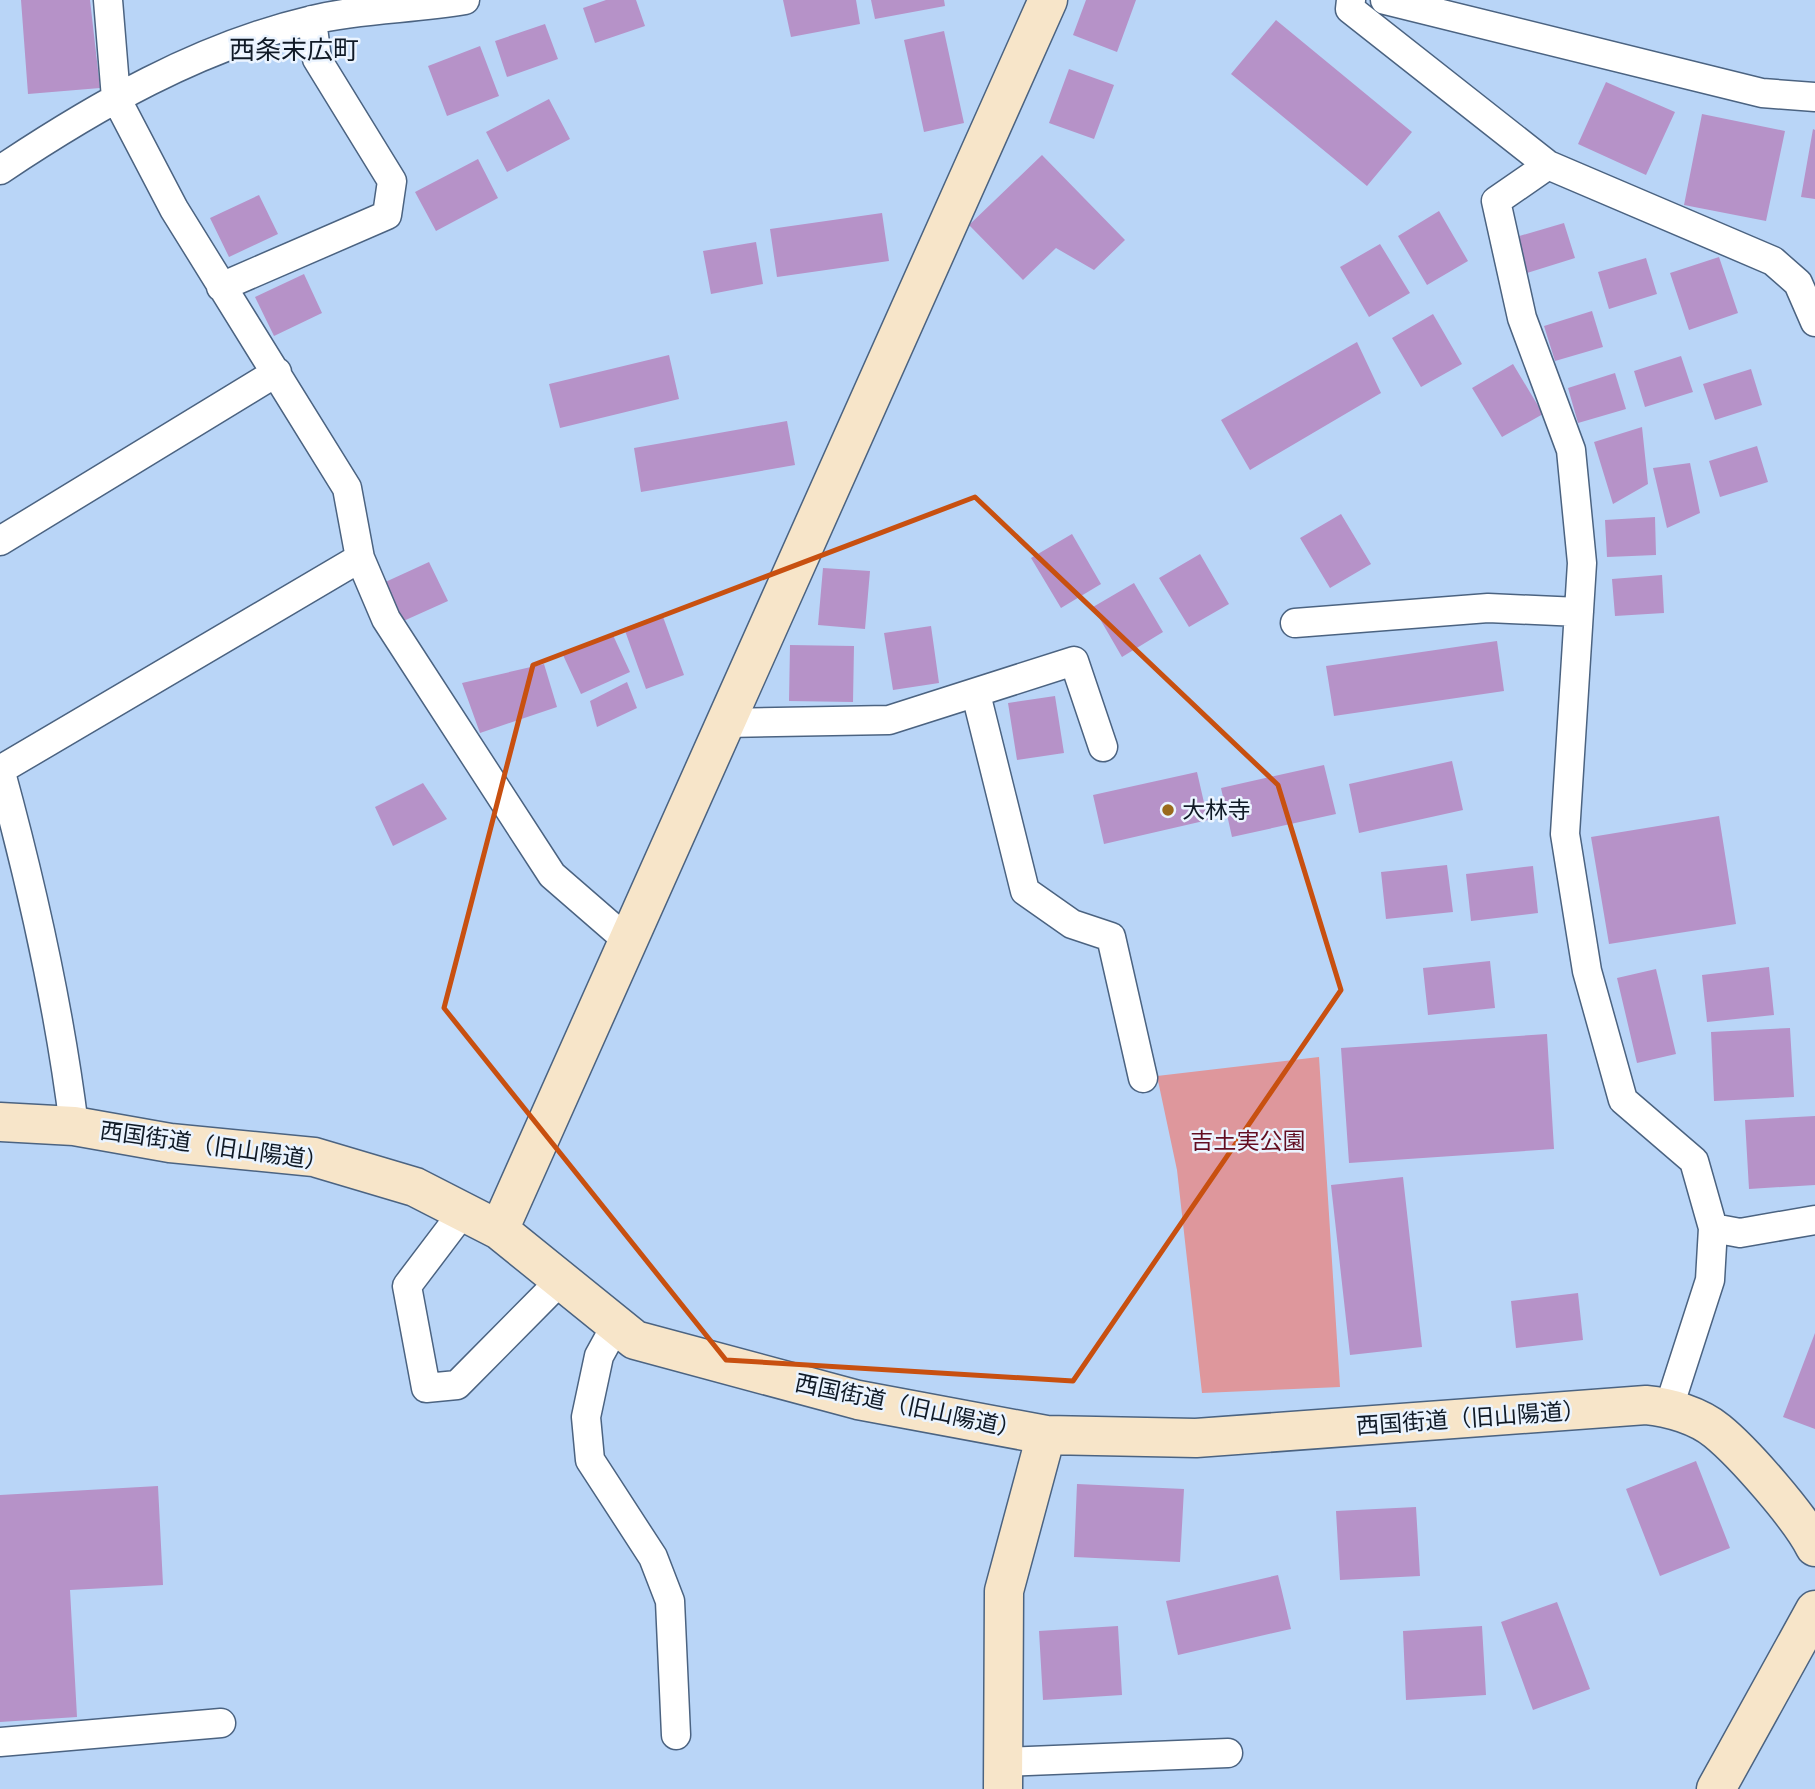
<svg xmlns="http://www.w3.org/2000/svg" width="1815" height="1789" font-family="'Fira Sans','Noto Sans JP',sans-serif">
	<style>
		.green { fill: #de979c }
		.building { fill: #b692c8 }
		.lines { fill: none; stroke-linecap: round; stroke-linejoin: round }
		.street-casing { stroke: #4b6381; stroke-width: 31 }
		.secondary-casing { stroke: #4b6381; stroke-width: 41 }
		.street { stroke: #fff; stroke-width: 28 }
		.secondary { stroke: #f7e5c9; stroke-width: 38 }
		.marked { fill: none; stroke: #c85010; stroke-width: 5; stroke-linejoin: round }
		.poi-dot { fill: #9a6a1c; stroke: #ebf4ff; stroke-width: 2.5 }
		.labels { text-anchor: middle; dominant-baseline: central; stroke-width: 5; stroke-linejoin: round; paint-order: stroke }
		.poi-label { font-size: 23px; fill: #101a26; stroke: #ebf4ff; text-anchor: start }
		.park-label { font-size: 23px; fill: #620d21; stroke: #ebf4ff }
		.street-label { font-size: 23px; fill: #101a26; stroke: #ebf4ff }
		.quarter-label { font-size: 26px; fill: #101a26; stroke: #ebf4ff }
	</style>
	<rect width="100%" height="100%" fill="#b9d5f7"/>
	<!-- green -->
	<path class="green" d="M1319,1057L1340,1387L1202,1393L1177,1170L1157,1076Z"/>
	<!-- building -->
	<path class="building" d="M21,0H90L100,88L28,94Z
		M606,0H636L645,26L595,43L583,8Z
		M783,0H856L860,24L791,37Z
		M871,0H944L945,6L875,19Z
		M1086,0H1136L1117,52L1073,35Z
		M1276,20L1412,132L1367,186L1231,74Z
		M545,24L558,59L507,77L495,41Z
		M944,31L964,123L924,132L904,40Z
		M480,46L499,96L447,116L428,66Z
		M1069,69L1114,85L1094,139L1049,123Z
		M1606,82L1675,112L1646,175L1578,144Z
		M549,99L570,139L507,172L486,132Z
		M1702,114L1785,131L1766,221L1684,205Z
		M1813,129L1815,130V199L1801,197Z
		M1042,155L1125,240L1094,270L1056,248L1023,280L969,225Z
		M478,159L498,198L436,231L415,192Z
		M259,195L278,234L229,257L210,218Z
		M1439,211L1468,261L1427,285L1398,236Z
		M882,213L889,261L777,277L770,229Z
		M1564,223L1575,258L1527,273L1516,237Z
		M756,242L763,284L711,294L703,251Z
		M1380,244L1410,293L1369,317L1340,267Z
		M1719,257L1738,313L1689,330L1670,273Z
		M1646,258L1657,294L1609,309L1598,272Z
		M304,274L322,313L274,336L255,297Z
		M1592,311L1603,347L1555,361L1544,326Z
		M1433,314L1462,364L1421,387L1392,338Z
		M1357,342L1381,393L1250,470L1221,420Z
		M669,355L679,399L560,428L549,384Z
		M1681,356L1693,392L1645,407L1634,371Z
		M1513,364L1543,414L1502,437L1472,388Z
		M1751,369L1762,405L1715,420L1703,384Z
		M1615,373L1626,409L1578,423L1568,388Z
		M787,421L795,465L641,492L634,448Z
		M1642,427L1648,484L1613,504L1594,442Z
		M1757,446L1768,482L1720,497L1709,461Z
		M1690,463L1700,513L1667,528L1653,468Z
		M1341,514L1371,564L1330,588L1300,538Z
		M1655,517L1656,555L1607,557L1605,520Z
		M1072,534L1101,584L1061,608L1031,558Z
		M1200,554L1229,604L1189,627L1159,578Z
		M429,562L448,601L399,623L381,584Z
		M823,568L870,571L865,629L818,625Z
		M1662,575L1664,613L1615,616L1612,579Z
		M1134,583L1163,632L1122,657L1093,607Z
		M662,614L684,675L646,689L624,628Z
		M931,626L939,683L893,690L884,633Z
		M612,633L630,672L581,694L563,655Z
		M1497,641L1504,691L1334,716L1326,666Z
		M790,645L854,646L853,702L789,701Z
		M544,664L557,707L480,733L462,683Z
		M627,682L637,708L597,727L590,701Z
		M1055,696L1064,753L1017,760L1008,703Z
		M1452,761L1463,810L1359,833L1349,784Z
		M1324,765L1336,814L1232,837L1221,788Z
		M1197,772L1208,820L1104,844L1093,795Z
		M423,783L447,819L393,846L375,807Z
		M1719,816L1736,924L1609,944L1591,837Z
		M1447,865L1453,912L1386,919L1381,872Z
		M1533,866L1538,913L1471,921L1466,874Z
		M1490,961L1495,1008L1428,1015L1423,968Z
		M1769,967L1774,1015L1707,1022L1702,975Z
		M1656,969L1676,1054L1637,1063L1617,978Z
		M1790,1028L1794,1097L1714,1101L1711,1032Z
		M1547,1034L1554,1149L1349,1163L1341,1048Z
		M1815,1116V1185L1749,1189L1745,1120Z
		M1403,1177L1422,1347L1350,1355L1331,1185Z
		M1578,1293L1583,1340L1516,1348L1511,1301Z
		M1815,1333V1429L1783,1417Z
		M1696,1461L1730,1548L1660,1576L1626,1489Z
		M1077,1484L1184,1489L1180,1562L1074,1557Z
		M158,1486L163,1585L70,1590L77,1717L0,1722V1495Z
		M1416,1507L1420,1576L1340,1580L1336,1511Z
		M1278,1575L1291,1629L1178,1655L1166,1601Z
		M1557,1602L1590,1689L1533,1710L1501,1622Z
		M1118,1626L1122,1695L1043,1700L1039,1631Z
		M1482,1626L1486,1695L1406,1700L1403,1631Z"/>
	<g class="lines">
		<!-- street casing -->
		<g class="street-casing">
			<path id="street" d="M108,0L116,98L174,209L347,488L360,558L386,619L552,875L628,941
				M1351,0L1350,9L1548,165L1773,261L1798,283L1815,322
				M1385,0L1762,93L1815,97
				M1548,165L1496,201L1522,318L1571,450L1582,563L1565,834L1587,971L1623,1100L1694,1161L1713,1228L1710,1280L1669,1407
				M0,170C96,106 198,47 312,20C362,8 415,9 465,0
				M221,287L387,215L392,181L317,59L312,20
				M0,541L277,372
				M1295,623L1488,608L1579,612
				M976,694L1025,891L1072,924L1111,937L1143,1078
				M726,723L889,720L1074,661L1103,747
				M0,769C32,886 59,1005 74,1126
				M0,770L360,558
				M463,1212L407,1286L426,1388L457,1385L559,1282
				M1713,1228L1740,1233L1815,1220
				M616,1325L599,1356L586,1417L590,1460L653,1557L670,1601L676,1735
				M0,1742L221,1723
				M1002,1762L1228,1753"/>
		</g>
		<!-- secondary casing -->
		<g class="secondary-casing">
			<path id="secondary" d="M0,1122L74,1126L170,1143L314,1157L415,1187L499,1230L635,1340L858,1400L1046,1435L1196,1438L1646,1405C1669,1407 1699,1416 1717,1431C1744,1453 1800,1517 1815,1547
				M499,1230L1048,0
				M1003,1789L1004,1591L1046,1435
				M1716,1789L1815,1610"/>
		</g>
		<!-- street -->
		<use href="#street" class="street"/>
		<!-- secondary -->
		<use href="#secondary" class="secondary"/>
	</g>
	<!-- marked area -->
	<path class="marked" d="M975,497L1278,785L1341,990L1073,1381L726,1360L444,1008L533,665Z"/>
	<!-- markers -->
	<circle class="poi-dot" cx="1168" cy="810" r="7"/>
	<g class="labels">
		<!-- poi labels -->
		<g class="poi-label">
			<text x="1182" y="810">大林寺</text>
		</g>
		<!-- park labels -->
		<g class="park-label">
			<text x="1248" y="1141">吉土実公園</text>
		</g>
		<!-- street labels -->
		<g class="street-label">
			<text transform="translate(214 1146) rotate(8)">西国街道（旧山陽道）</text>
			<text transform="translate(908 1406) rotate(12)">西国街道（旧山陽道）</text>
			<text transform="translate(1471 1418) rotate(-4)">西国街道（旧山陽道）</text>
		</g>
		<!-- quarter labels -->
		<g class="quarter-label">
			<text x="294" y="50">西条末広町</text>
		</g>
	</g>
</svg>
